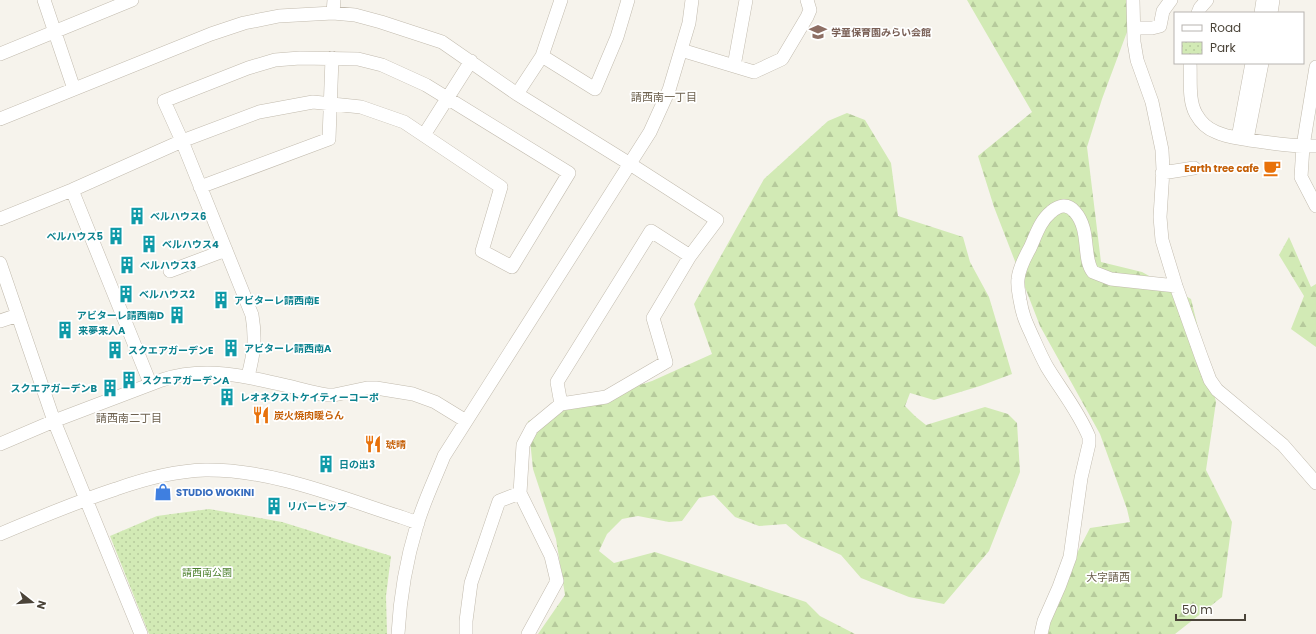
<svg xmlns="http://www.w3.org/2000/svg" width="1316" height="634" font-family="Poppins,'Noto Sans JP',sans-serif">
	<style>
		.forest { fill: url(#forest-firs) }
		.park { fill: url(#park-dots) }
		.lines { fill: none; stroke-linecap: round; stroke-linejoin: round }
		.minor-casing { stroke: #c2bbae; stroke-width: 14 }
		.minor { stroke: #fff; stroke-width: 13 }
		.labels { text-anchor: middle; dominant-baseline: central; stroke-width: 3.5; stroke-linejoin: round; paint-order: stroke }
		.education-label { font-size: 10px; font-weight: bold; fill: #785e54; stroke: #fff; text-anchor: start }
		.food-label { font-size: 10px; font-weight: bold; fill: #c56008; stroke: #fff; text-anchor: start }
		.culture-label { font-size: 10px; font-weight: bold; fill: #0d838f; stroke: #fff; text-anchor: start }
		.shop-label { font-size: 10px; font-weight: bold; fill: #366cbe; stroke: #fff; text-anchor: start }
		.park-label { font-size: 10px; fill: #4a7f2a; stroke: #fff }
		.neighbourhood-label { font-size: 11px; fill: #6e6250; stroke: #fff }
	</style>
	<defs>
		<pattern id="forest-firs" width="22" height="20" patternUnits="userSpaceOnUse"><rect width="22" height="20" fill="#d2eab5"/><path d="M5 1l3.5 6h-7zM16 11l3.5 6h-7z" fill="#b6ca9c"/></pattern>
		<pattern id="park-dots" width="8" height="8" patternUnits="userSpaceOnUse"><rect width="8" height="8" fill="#d2eab5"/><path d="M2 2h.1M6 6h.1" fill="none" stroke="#b6ca9c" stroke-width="1.8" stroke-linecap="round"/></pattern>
	</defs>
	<rect width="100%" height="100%" fill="#f6f3ec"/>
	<!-- forest -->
	<path class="forest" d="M967,0H1131L1133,16L1102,99L1087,147L1101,262L1142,272L1191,299L1216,402L1206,470L1232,522L1222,597L1175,634H1042L1062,582L1090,528L1130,522L1127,509L1100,434L1040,326L994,207L978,156L1032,112Z
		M847,113L865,120L891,163L898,216L963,237L970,262L989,297L1012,374L980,386L934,400L910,393L905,406L916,417L926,425L985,407L1008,414L1017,423L1020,472L989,551L944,604L909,597L861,578L841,555L801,537L786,524L759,526L735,517L714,495L699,498L682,521L669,522L638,516L622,519L607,534L599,551L614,563L655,552L806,602L820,616L855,634H538L565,595L556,539L533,469L528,421L652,381L712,354L694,304L764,179L828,121Z
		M1289,237L1311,287L1316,284V347L1291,329L1304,296L1279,255Z"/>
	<!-- park -->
	<path class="park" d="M209,509L282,522L391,556L386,596L387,634H149L110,536L157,516Z"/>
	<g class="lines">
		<!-- minor casing -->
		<g class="minor-casing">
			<path id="minor" d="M44,0L74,89
				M1133,0L1134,42L1137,60L1152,102L1162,150L1163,170L1160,217L1162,240L1176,286L1201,356L1210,380L1217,390L1283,445L1316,483
				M333,13L334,0
				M1198,13L1200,8L1207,0
				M1261,13L1263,0
				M1271,13L1273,0
				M1134,28H1152L1160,26L1163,11L1171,0
				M681,50L754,72L782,59L807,17L810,10L807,0
				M0,54L132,0
				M542,56L595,89L617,37L628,0
				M1190,63C1191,79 1188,100 1196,114C1201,123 1208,129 1216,132C1226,137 1239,138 1249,140C1271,143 1294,147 1316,146
				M734,66L746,0
				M1316,67L1303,146L1301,177L1316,206
				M517,94L542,56L561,0
				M0,119L211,34L244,23L279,16L333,13L355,15L381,22L442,42L517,94L630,164L717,220L690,256L653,318L666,362L606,397L561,404L532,428L523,445L520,493L551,556L557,581L528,634
				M424,135L471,61
				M1238,138L1252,63
				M1247,139L1262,63
				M1162,173L1194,168
				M200,187L329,139L332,58
				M72,190L150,383
				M0,219L72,190L182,141L259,112L313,102L361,107L404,122L501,187L482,251L512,267L569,173L426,85L382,65L358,59L300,58L275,60L248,68L164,101L182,141L252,315C256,339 254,353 248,376
				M0,263L54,421L141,634
				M170,271L226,250
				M0,321L18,315
				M561,404L557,382L651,231L690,256
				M0,444L54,421L162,380C204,366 246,376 288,386C301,389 314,393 327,395H334L367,388H376L413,394L435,402L466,421
				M0,534C38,518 76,502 116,489C144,479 174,471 205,470C271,469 339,497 401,517L418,523
				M398,634C400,597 406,561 417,525C424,501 435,479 444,456L650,132L669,90L689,23L692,0
				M466,634V621L471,583L499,501L520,493
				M1041,634L1044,621L1059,587L1070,557L1081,478L1089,444V437C1079,412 1061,390 1047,367C1042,358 1038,349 1034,340C1027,324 1023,318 1020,300C1019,293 1017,286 1018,279C1019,269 1025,257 1030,248C1036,235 1040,221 1051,212C1059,205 1068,203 1075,212C1091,230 1082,258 1093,272L1111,279L1176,286"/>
		</g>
		<!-- minor -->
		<use href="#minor" class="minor"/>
	</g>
	<!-- icons -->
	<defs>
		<g id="school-bare" transform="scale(1.38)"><path d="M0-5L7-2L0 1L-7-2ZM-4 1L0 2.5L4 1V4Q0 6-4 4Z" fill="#8d6e63" stroke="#fff" stroke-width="2.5" paint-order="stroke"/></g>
		<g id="cafe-bare" transform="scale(1.38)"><path d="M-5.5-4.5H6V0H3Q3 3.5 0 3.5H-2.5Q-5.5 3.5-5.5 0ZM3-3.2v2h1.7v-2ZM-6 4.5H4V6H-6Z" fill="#e8710a" stroke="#fff" stroke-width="2.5" paint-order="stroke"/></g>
		<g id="building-bare" transform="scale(1.38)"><path d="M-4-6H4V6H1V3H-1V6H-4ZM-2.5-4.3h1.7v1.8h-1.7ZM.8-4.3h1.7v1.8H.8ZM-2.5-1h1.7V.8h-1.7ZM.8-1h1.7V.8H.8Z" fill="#0f9aa8" stroke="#fff" stroke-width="2.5" paint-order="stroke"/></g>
		<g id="restaurant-bare" transform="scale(1.38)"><path d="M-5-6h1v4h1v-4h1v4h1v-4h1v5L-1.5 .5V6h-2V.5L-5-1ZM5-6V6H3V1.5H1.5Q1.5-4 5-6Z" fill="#e8710a" stroke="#fff" stroke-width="2.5" paint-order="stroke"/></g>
		<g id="shop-bare" transform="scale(1.38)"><path d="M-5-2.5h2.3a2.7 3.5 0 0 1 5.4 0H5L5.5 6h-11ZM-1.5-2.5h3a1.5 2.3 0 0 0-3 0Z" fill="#3f7fe0" stroke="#fff" stroke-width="2.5" paint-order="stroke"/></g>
	</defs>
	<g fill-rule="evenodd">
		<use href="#school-bare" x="818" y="32"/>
		<use href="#cafe-bare" x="1272" y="168"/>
		<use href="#building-bare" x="137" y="216"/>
		<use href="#building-bare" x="116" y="236"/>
		<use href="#building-bare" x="149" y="244"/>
		<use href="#building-bare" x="127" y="265"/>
		<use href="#building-bare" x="126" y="294"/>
		<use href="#building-bare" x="221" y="300"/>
		<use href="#building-bare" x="177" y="315"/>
		<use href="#building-bare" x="65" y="330"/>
		<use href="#building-bare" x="231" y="348"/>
		<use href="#building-bare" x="115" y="350"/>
		<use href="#building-bare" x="129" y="380"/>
		<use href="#building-bare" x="110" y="388"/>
		<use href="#building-bare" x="227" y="397"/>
		<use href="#restaurant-bare" x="261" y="415"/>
		<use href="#restaurant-bare" x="373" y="444"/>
		<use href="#building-bare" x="326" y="464"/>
		<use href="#shop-bare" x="163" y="492"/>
		<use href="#building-bare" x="274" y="506"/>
	</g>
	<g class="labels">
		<!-- education labels -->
		<g class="education-label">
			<text x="831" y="32">学童保育園みらい会館</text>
		</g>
		<!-- food labels -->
		<g class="food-label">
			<text x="1259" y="168" text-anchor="end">Earth tree cafe</text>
			<text x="274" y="415">炭火焼肉暖らん</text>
			<text x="386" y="444">琥晴</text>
		</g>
		<!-- culture labels -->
		<g class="culture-label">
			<text x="150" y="216">ベルハウス6</text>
			<text x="103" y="236" text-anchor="end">ベルハウス5</text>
			<text x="162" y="244">ベルハウス4</text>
			<text x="140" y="265">ベルハウス3</text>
			<text x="139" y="294">ベルハウス2</text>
			<text x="234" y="300">アビターレ請西南E</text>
			<text x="164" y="315" text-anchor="end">アビターレ請西南D</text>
			<text x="78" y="330">来夢来人A</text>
			<text x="244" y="348">アビターレ請西南A</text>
			<text x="128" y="350">スクエアガーデンE</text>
			<text x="142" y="380">スクエアガーデンA</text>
			<text x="97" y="388" text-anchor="end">スクエアガーデンB</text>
			<text x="240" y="397">レオネクストケイティーコーポ</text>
			<text x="339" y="464">日の出3</text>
			<text x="287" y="506">リバーヒップ</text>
		</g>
		<!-- shop labels -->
		<g class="shop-label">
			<text x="176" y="492">STUDIO WOKINI</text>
		</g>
		<!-- park labels -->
		<g class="park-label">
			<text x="207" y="572">請西南公園</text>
		</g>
		<!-- neighbourhood labels -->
		<g class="neighbourhood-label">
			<text x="664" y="97">請西南一丁目</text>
			<text x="129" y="418">請西南二丁目</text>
			<text x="1108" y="577">大字請西</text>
		</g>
	</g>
	<!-- legend -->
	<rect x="1174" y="12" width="130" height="52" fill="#ffffff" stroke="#b7b4b0"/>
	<rect x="1182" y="25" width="20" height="6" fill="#ffffff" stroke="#b7b4b0"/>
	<text x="1210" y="32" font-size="12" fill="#4b4439">Road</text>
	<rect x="1182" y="42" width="20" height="12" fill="url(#park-dots)" stroke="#b7b4b0"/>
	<text x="1210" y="52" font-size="12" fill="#4b4439">Park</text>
	<!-- north arrow -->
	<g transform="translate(32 602) rotate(107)" stroke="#ffffff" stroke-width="3" paint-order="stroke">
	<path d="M0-3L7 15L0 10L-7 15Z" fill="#4b4439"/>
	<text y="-6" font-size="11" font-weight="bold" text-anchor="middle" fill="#4b4439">N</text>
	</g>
	<!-- scale -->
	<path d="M1176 614v6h69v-6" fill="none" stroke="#4b4439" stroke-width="2"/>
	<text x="1182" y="614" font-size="12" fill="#4b4439" stroke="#ffffff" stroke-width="3" paint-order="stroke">50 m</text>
</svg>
